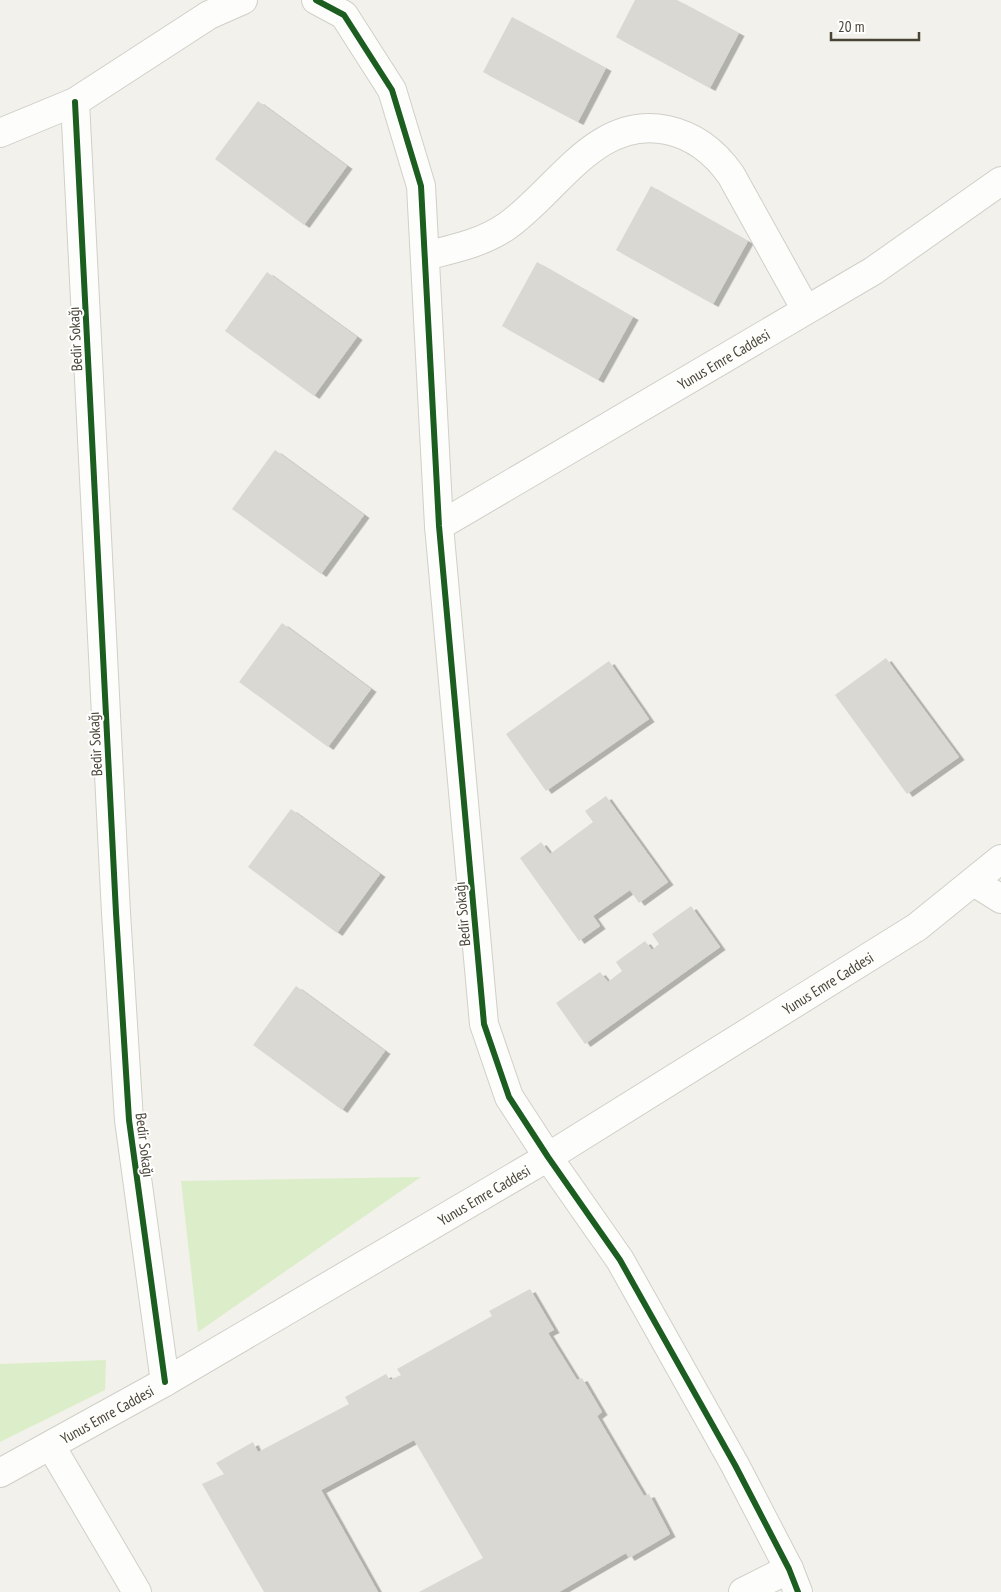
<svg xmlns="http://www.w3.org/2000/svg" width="1001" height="1592" font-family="'PT Sans Narrow',sans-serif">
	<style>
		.green { fill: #dbeec9 }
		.building { fill: #dad8d2; filter: url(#shadow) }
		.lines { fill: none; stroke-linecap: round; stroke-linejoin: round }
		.street-casing { stroke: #d0cfc8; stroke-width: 30 }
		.street { stroke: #fdfdfc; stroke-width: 28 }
		.cycleway-casing { stroke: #fff; stroke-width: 9 }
		.cycleway { stroke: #1b5e20; stroke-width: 6 }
		.labels { text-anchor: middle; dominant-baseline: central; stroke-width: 4; stroke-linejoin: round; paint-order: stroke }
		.street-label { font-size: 15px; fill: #494436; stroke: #fff }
	</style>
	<defs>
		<filter id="shadow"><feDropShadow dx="5.5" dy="3" stdDeviation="0" flood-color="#0004"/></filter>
	</defs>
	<rect width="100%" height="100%" fill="#f2f1eb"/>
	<!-- green -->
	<path class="green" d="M421,1177L198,1332L181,1181Z
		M106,1360L105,1390L0,1442V1364Z"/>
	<!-- building -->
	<path class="building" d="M635,0H677L739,33L710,88L616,37Z
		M512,17L606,68L578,122L483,72Z
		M258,101L347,166L304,225L215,159Z
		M651,186L748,241L713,304L616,250Z
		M537,262L633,317L598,380L502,326Z
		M267,272L357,337L314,396L225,331Z
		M275,450L364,515L321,574L232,509Z
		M282,623L371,689L328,747L239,682Z
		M886,658L959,757L907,794L835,695Z
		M609,661L649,719L546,791L506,734Z
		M606,796L668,882L639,903L630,890L593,916L600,926L579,941L520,858L541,842L550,854L593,822L585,811Z
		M291,809L380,874L337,933L248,867Z
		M691,906L720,947L585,1044L556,1003L600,972L608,982L622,971L616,962L645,941L652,950L659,944L652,934Z
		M296,986L385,1051L342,1110L253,1045Z
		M530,1289L554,1330L548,1333L577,1380L582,1378L602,1412L597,1416L644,1496L649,1494L670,1534L629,1558L626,1553L559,1592H419L483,1558L414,1440L321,1490L378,1592H264L202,1484L224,1474L216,1463L253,1442L258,1452L349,1404L345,1397L386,1374L390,1380L401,1375L397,1369L492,1316L489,1311Z"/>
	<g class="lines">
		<!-- street casing -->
		<g class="street-casing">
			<g id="street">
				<path d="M316,0L344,15L392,90L421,186L439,526L484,1024L509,1097L548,1157L620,1260L735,1465L789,1569L798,1592"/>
				<path d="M75,102L116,913L129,1120L165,1382"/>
				<path d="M0,133L75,102L209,15L243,0"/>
				<path d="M425,256C453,249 483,243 507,226C557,191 596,115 667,130C695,136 715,152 731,175L806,310"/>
				<path id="s1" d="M439,526L873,271L1001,181"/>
				<path d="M974,882L1001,899"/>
				<path d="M51,1446L137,1592"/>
				<path id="s2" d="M0,1473L165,1382L548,1157L917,927L1001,859"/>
				<path d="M743,1592L789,1569"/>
			</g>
		</g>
		<!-- street -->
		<use href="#street" class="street"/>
		<!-- cycleway casing -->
		<g class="cycleway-casing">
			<path id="cycleway" d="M316,0L344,15L392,90L421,186L439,526L484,1024L509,1097L548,1157L620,1260L735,1465L789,1569L798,1592
				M75,102L116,913L129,1120L165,1382"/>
		</g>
		<!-- cycleway -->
		<use href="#cycleway" class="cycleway"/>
	</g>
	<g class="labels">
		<!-- street labels -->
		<g class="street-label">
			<text transform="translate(75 339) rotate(-93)">Bedir Sokağı</text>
			<text stroke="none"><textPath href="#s1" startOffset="330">Yunus Emre Caddesi</textPath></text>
			<text transform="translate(95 744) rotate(-93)">Bedir Sokağı</text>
			<text transform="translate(462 914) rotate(-95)">Bedir Sokağı</text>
			<text stroke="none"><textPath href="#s2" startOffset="962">Yunus Emre Caddesi</textPath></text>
			<text transform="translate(145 1145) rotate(83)">Bedir Sokağı</text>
			<text stroke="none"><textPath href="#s2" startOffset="558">Yunus Emre Caddesi</textPath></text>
			<text stroke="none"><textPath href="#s2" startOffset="122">Yunus Emre Caddesi</textPath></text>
		</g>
	</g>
	<!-- scale -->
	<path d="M831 32v8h88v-8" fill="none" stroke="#494436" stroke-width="2.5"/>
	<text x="838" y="32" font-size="15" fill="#494436" stroke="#ffffff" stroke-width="4" paint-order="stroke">20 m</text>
</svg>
